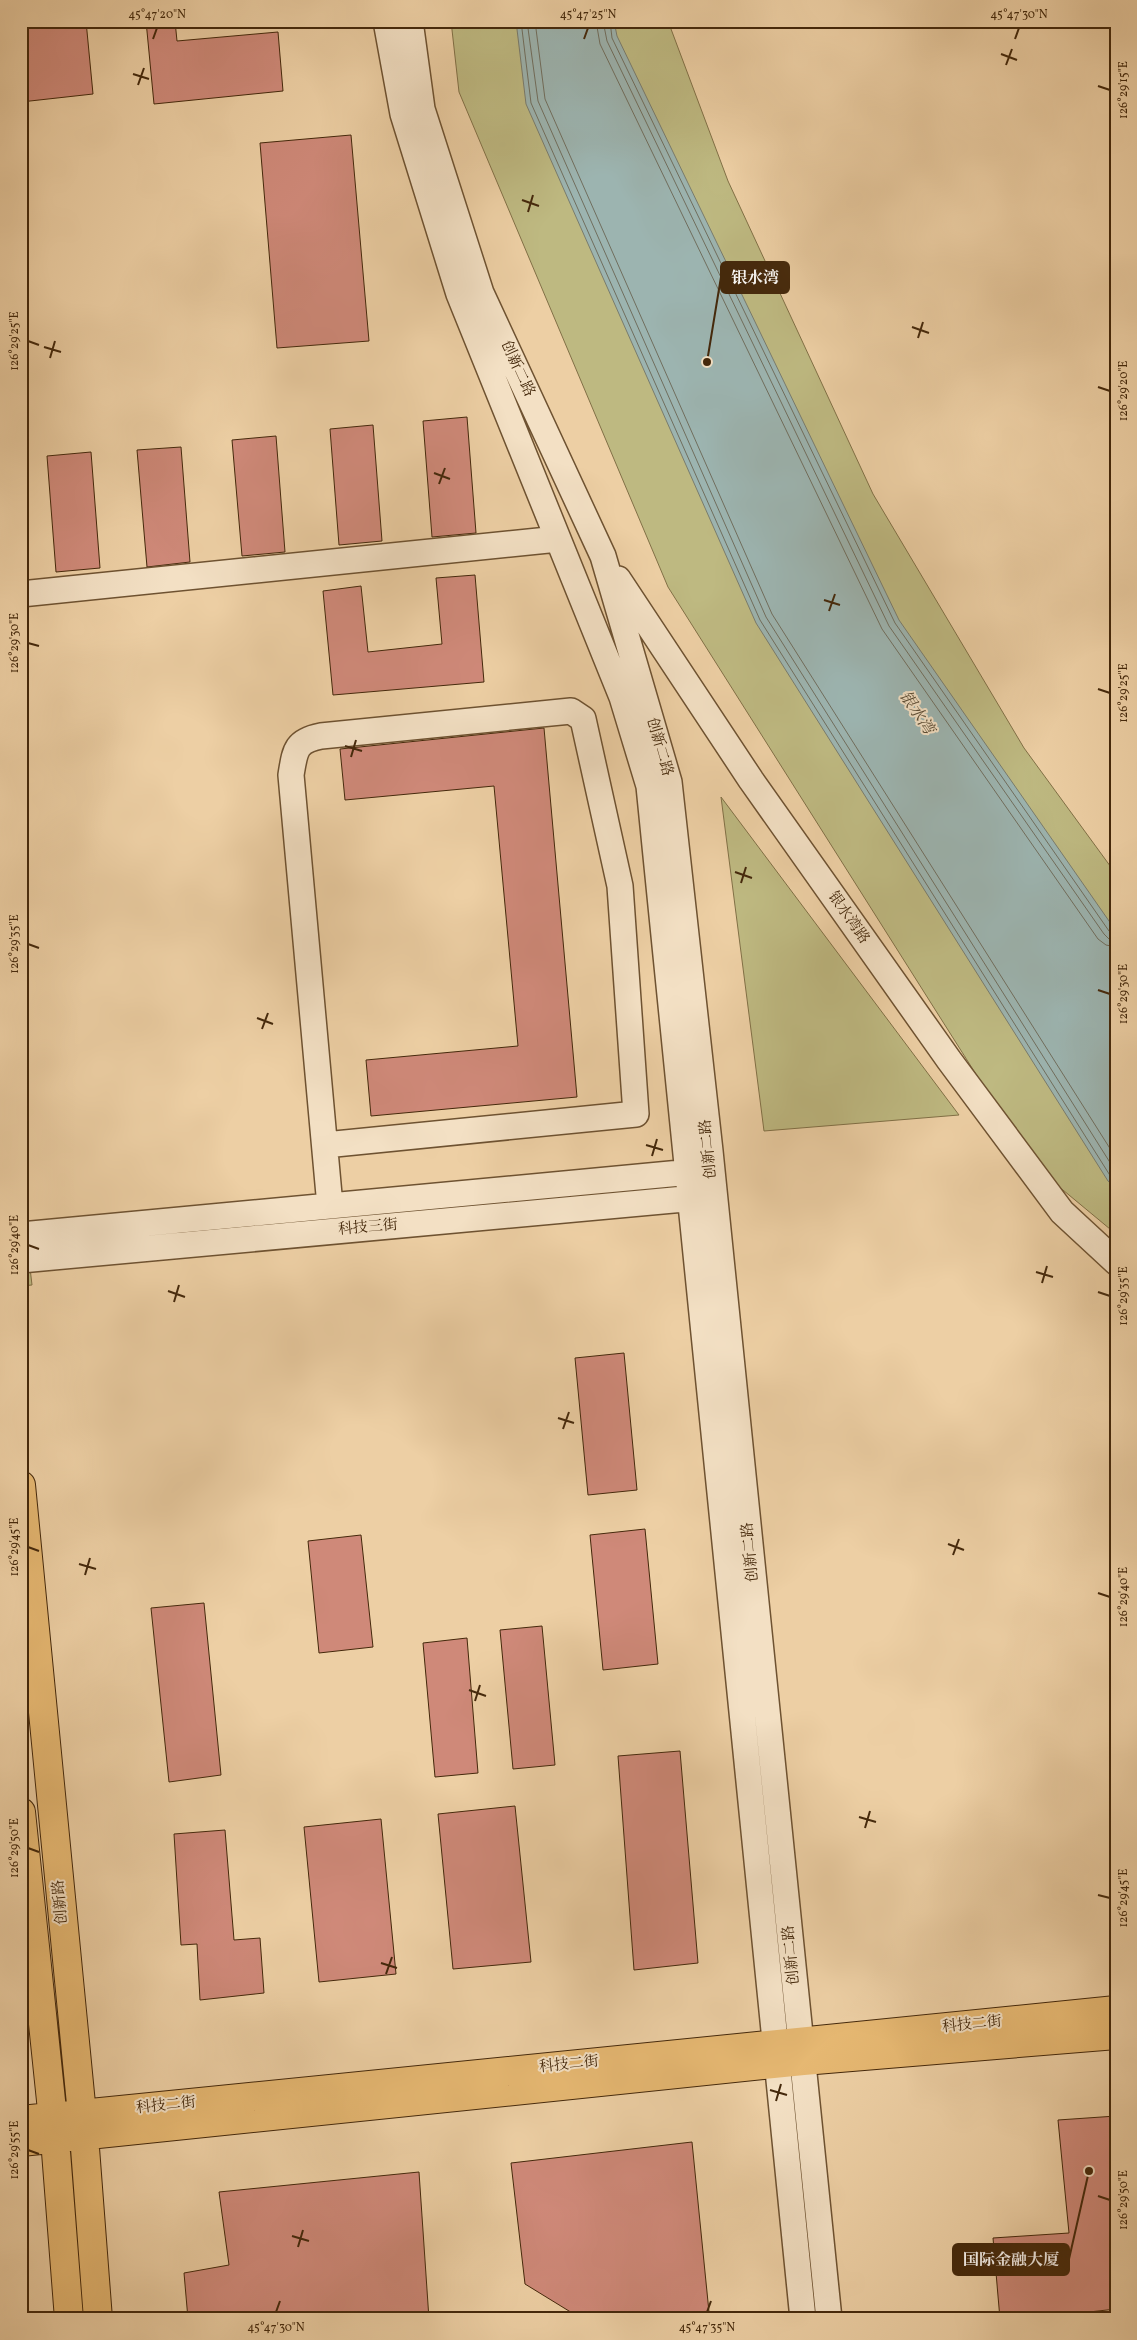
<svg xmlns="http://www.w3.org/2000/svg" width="1137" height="2340" font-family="Vollkorn,'Noto Serif SC',serif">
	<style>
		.green { fill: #beb981; stroke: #817046 }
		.water { fill: #9cb4b0; stroke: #797c6e }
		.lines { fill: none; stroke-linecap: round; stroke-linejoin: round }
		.shore { stroke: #706e5e; stroke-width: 1 }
		.building { fill: #cf8979; stroke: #44280b }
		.minor-casing { stroke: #6e5231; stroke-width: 28 }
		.major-casing { stroke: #44280b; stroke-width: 30 }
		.minor { stroke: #f3e0c4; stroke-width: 25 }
		.major { stroke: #e6b872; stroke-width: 28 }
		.ticks { fill: none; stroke: #44280b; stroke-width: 2 }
		.labels { text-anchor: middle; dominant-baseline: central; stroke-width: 4; stroke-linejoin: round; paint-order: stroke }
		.street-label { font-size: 15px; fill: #44280b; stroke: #f3e0c4 }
		.water-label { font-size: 16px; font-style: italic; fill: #5a4b34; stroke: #f3e0c4 }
		.leader { fill: none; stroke: #44280b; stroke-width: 2 }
		.callout-dot { fill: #44280b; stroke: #f3e0c4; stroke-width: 2 }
		.callout { fill: #44280b; stroke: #44280b; stroke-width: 2 }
		.callout-label { font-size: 16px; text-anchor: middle; font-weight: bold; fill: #fff }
		.neatline { fill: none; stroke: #44280b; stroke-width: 2 }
		.ticks-label { font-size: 12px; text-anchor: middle; fill: #44280b }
	</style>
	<rect width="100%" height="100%" fill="#edcfa4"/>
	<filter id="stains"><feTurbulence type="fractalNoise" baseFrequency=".004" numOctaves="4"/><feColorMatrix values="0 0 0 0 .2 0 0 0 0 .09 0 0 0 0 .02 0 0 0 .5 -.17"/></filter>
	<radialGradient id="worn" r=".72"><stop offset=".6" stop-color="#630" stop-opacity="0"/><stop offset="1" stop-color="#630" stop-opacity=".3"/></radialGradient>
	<!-- green -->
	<path class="green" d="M451,21H668L728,181L873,494L1024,748L1116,874V1234L1034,1166L668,587L459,92Z
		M721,797L959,1115L764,1131Z
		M21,1216H24L32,1285L21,1286Z"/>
	<!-- water -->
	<path class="water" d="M516,21H614L617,36L899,620L1116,931V1187L1108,1181L756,623L526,104Z"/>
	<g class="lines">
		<!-- shore -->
		<path class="shore" d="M521,21L531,103L760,620L1111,1177L1116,1181
			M527,21L538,101L766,617L1116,1172
			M535,21L545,99L772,614L1116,1158
			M596,21L600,44L882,629L1098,939L1106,945L1116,947
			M603,21L607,41L889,626L1104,934L1109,939L1116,940
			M610,21L612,38L895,623L1109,931L1116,933"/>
	</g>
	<!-- building -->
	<path class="building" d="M21,21H86L93,94L21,102Z
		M146,21H175L177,41L278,32L283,91L154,104Z
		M351,135L369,341L277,348L260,143Z
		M467,417L476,533L432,537L423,421Z
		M373,425L382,541L339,545L330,429Z
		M276,436L285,552L242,556L232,440Z
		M181,447L190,562L147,567L137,450Z
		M91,452L100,568L56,572L47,456Z
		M475,575L484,682L333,695L323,591L361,586L368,652L442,644L436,578Z
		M544,728L577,1097L371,1116L366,1060L518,1046L494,786L345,800L340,749Z
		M624,1353L637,1490L588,1495L575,1358Z
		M645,1529L658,1664L603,1670L590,1535Z
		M361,1535L373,1647L319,1653L308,1541Z
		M204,1603L221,1775L169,1782L151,1608Z
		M542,1626L555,1765L513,1769L500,1630Z
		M467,1638L478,1773L435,1777L423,1643Z
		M680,1751L698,1963L634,1970L618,1756Z
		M515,1806L531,1962L453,1969L438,1814Z
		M381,1819L396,1974L319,1982L304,1827Z
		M225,1830L234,1940L260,1938L264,1993L200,2000L197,1944L181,1945L174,1834Z
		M1116,2116V2309L1026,2319H1000L993,2238L1069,2233L1058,2120Z
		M692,2142L709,2312L704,2319H582L525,2284L511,2163Z
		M419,2172L429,2319H188L184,2273L229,2265L219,2192Z"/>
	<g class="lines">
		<!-- minor casing -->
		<g class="minor-casing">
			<path id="minor" d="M386,21L403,114L459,294L622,697L649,786L803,2319
				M410,21L422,109L481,293L603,556L669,782L710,1151L829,2319
				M618,579L751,780L949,1060L1062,1212L1116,1262
				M21,594L558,539
				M325,1145L636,1114L620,886L583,719L571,711L321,736C295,741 295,751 291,775L330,1206
				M21,1235L702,1171
				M21,1260L706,1197"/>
		</g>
		<!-- major casing -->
		<g class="major-casing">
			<path id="major" d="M21,1485L84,2135L98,2319
				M21,1812L55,2139L69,2319
				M21,2120L1116,2010
				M21,2142L803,2061L1116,2035"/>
		</g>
		<!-- minor -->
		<use href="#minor" class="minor"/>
		<!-- major -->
		<use href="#major" class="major"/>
	</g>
	<!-- ticks -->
	<path class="ticks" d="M153,39L157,28M584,39L588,28M1015,39L1019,28M1001,54L1017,60M1006,65L1012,49M133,74L149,79M138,85L144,68M1098,86L1110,90M522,200L539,206M528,212L533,195M912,327L929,333M918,338L923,322M28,341L39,345M44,347L61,352M50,358L55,341M1098,387L1110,391M434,473L450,479M439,484L445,468M824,600L840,605M829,611L835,594M28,643L39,646M1098,689L1110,693M345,746L362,751M351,757L356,740M735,872L752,878M741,883L746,867M28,944L39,948M1098,990L1110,994M257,1018L273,1024M262,1029L268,1013M646,1145L663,1150M652,1156L657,1139M28,1245L39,1249M1036,1272L1053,1277M1042,1283L1047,1266M168,1291L185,1297M1098,1292L1110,1296M174,1302L179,1285M558,1418L574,1423M563,1429L569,1412M948,1544L964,1550M28,1547L39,1551M953,1555L959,1539M79,1564L96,1569M85,1575L90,1558M1098,1593L1110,1597M469,1690L486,1696M475,1701L480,1685M859,1817L876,1822M865,1828L870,1811M28,1848L39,1852M1098,1895L1110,1898M381,1963L397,1968M386,1974L392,1957M770,2090L787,2095M776,2101L781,2084M28,2150L39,2154M1098,2196L1110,2200M292,2236L309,2241M298,2247L303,2230M276,2312L280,2301M707,2312L711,2301"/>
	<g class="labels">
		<!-- street labels -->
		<g class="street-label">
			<text transform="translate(517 369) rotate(65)">创新二路</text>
			<text transform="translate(659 747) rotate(74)">创新二路</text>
			<text transform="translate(848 918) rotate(55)">银水湾路</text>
			<text transform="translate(709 1149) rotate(-96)">创新二路</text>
			<text transform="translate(368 1228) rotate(-5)">科技三街</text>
			<text transform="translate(751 1552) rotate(-96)">创新二路</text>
			<text transform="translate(61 1902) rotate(-95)">创新路</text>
			<text transform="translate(792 1955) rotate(-96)">创新二路</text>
			<text transform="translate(972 2025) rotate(-6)">科技二街</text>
			<text transform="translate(569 2065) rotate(-6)">科技二街</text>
			<text transform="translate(166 2106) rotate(-6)">科技二街</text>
		</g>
		<!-- water labels -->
		<g class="water-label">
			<text transform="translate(916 713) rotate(56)">银水湾</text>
		</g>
	</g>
	<!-- callouts -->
	<path class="leader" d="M707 362L721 277M1089 2171L1069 2259"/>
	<g class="callout-dot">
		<circle cx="707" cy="362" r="5"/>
		<circle cx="1089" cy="2171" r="5"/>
	</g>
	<g class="callout">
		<rect x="721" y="262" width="68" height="31" rx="5"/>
		<rect x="953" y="2244" width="116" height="31" rx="5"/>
	</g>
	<g class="callout-label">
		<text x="755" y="283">银水湾</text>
		<text x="1011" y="2265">国际金融大厦</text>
	</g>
	<!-- margin -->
	<rect width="1137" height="2340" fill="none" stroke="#edcfa4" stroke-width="55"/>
	<rect x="28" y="28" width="1082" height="2284" class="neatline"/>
	<g class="ticks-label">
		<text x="157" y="18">45°47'20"N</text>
		<text x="588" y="18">45°47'25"N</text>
		<text x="1019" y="18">45°47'30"N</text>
		<text transform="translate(1123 90) rotate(-90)" y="4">126°29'15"E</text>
		<text transform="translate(14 341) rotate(-90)" y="4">126°29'25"E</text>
		<text transform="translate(1123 391) rotate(-90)" y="4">126°29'20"E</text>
		<text transform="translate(14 643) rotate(-90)" y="4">126°29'30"E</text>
		<text transform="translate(1123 693) rotate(-90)" y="4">126°29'25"E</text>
		<text transform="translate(14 944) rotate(-90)" y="4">126°29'35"E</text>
		<text transform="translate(1123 994) rotate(-90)" y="4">126°29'30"E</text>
		<text transform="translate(14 1245) rotate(-90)" y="4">126°29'40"E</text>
		<text transform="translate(1123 1296) rotate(-90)" y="4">126°29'35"E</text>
		<text transform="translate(14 1547) rotate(-90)" y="4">126°29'45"E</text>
		<text transform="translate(1123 1597) rotate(-90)" y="4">126°29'40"E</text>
		<text transform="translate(14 1848) rotate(-90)" y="4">126°29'50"E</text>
		<text transform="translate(1123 1898) rotate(-90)" y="4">126°29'45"E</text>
		<text transform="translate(14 2150) rotate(-90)" y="4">126°29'55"E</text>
		<text transform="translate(1123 2200) rotate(-90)" y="4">126°29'50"E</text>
		<text x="276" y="2331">45°47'30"N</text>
		<text x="707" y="2331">45°47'35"N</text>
	</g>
	<rect width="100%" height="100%" filter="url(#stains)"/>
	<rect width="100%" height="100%" fill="url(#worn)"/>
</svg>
